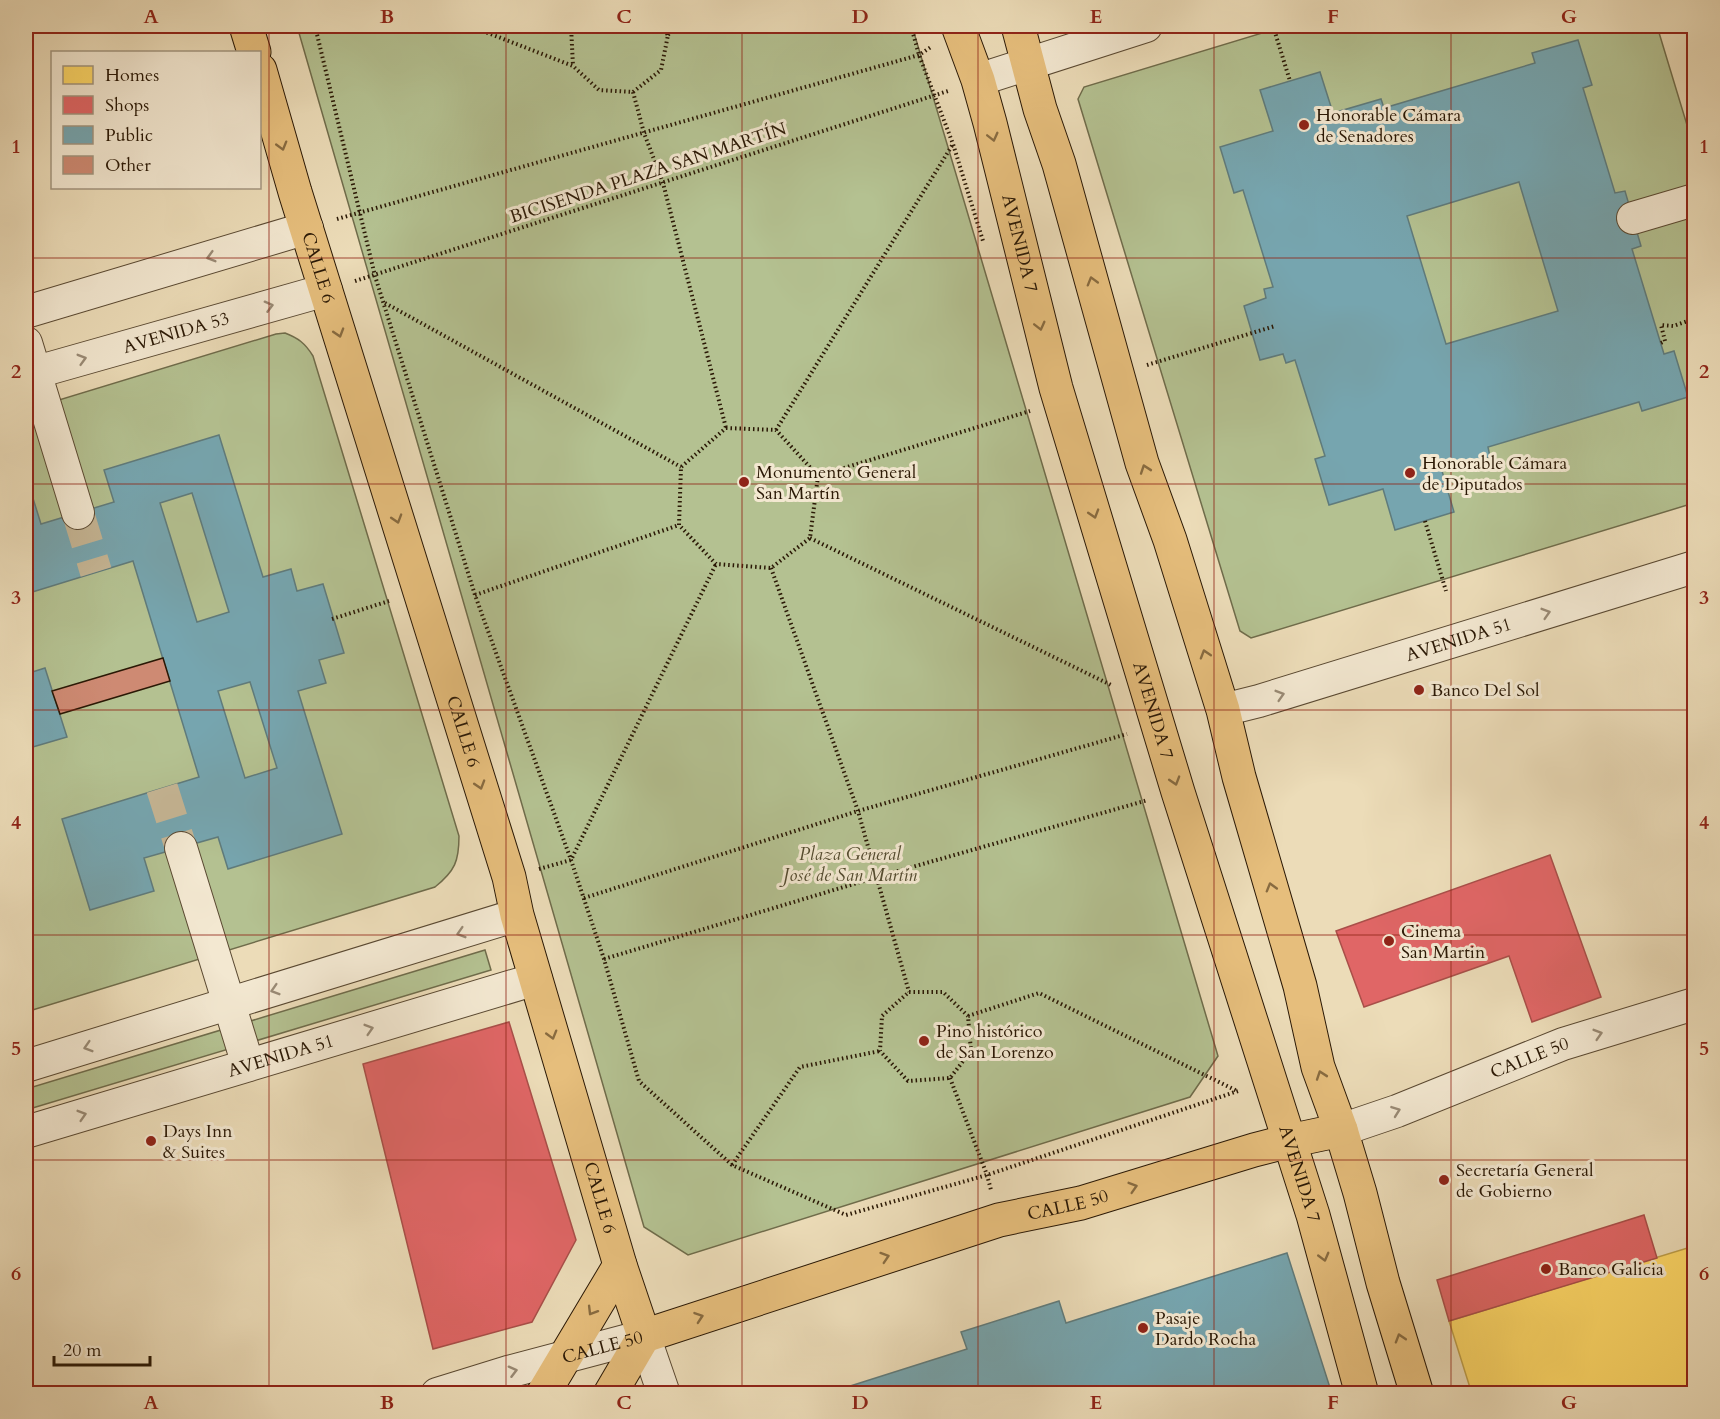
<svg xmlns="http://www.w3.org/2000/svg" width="1720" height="1419" font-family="Cardo,serif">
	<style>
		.green { fill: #b4c191; stroke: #6f6c4b; stroke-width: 1.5 }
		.homes { fill: #ffd966; stroke: #bf9f49; stroke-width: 1.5 }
		.shops { fill: #e06666; stroke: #a94f49; stroke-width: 1.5 }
		.public { fill: #76a5af; stroke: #5f7b7c; stroke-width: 1.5; fill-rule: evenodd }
		.building { fill: #ce8a73; stroke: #2a1805; stroke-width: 1.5 }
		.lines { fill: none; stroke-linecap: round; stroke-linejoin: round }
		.minor-tunnel { stroke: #c5b594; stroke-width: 32; stroke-dasharray: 32 16; stroke-linecap: butt }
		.minor-casing { stroke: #5a4932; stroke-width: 34 }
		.major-casing { stroke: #2a1805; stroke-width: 35 }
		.path { stroke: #2a1805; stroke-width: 4; stroke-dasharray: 1.5 3; stroke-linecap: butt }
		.minor { stroke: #f3e8d1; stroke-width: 32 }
		.major { stroke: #e6be7c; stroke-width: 33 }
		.oneway { stroke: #886b40 }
		.oneway2 { stroke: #998a75 }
		.grid { fill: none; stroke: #8f2418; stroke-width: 1.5; stroke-opacity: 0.55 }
		.poi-dot { fill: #8f2418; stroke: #f3e8d1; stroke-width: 2 }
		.labels { text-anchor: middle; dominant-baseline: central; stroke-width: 6; stroke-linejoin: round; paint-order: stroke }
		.poi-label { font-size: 18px; fill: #2a1805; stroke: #f3e8d1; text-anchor: start }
		.street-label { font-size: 18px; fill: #2a1805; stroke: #f3e8d1 }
		.park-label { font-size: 18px; font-style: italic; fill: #534b2f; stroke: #f3e8d1 }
		.neatline { fill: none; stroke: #8f2418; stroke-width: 2 }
		.grid-label { font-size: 20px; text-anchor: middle; font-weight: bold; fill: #8f2418 }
	</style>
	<rect width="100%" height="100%" fill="#ecdcb8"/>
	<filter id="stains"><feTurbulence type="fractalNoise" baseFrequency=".00333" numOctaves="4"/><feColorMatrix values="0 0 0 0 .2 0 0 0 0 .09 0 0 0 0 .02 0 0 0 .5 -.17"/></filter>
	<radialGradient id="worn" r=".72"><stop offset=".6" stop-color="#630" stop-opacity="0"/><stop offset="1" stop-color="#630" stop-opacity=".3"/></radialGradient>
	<!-- green -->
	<path class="green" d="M297,26H912L1218,1056L1190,1097L688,1255L644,1227Z
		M1285,26H1657L1694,148V503L1251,638L1240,631L1078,99L1084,87Z
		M285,333C298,338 305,343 313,356L459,836C459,861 455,871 435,887L26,1012V410L276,334Z
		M485,950L491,970L26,1110V1089Z"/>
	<!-- homes -->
	<path class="homes" d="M1694,1246V1394H1472L1449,1321Z"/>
	<!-- shops -->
	<path class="shops" d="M1550,855L1601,997L1532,1022L1509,956L1364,1007L1336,931Z
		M509,1022L576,1240L532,1322L433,1349L363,1064Z
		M1644,1215L1657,1258L1449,1321L1437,1280Z"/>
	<!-- public -->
	<path class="public" d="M1578,40L1592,85L1583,88L1615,193L1625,191L1641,246L1632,249L1664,354L1674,351L1688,397L1642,411L1639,402L1488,447L1490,457L1442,471L1454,512L1395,530L1383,489L1329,505L1315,459L1325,456L1295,360L1286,363L1283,354L1260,360L1244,306L1266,298L1264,289L1273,287L1243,190L1234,193L1220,147L1273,131L1260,90L1320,72L1333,113L1381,99L1384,108L1535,63L1532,53ZM1519,182L1558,311L1446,344L1407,216Z
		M219,435L263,577L291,569L297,591L323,584L344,653L319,660L326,683L298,691L342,834L228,869L218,837L144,858L154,891L90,910L62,819L199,777L133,561L26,594V494L31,492L41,524L114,502L104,470ZM192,493L229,612L197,622L160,503ZM250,682L277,768L245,778L218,691Z
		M45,668L67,737L26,749V674Z
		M1287,1253L1332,1394H825L967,1349L961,1332L1059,1301L1066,1323Z"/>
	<!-- building -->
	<path class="building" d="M163,658L170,681L60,714L52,691Z"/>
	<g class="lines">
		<!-- minor-tunnel -->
		<path class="minor-tunnel" d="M78,513L96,572
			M162,788L181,848"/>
		<!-- minor casing -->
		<g class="minor-casing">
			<g id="minor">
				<path d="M978,80L1146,26"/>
				<path d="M1633,218L1694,200"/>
				<path d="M26,312L307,228"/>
				<path d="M26,343L78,513"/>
				<path id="s1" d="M26,375L326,290"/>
				<path id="s2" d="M1223,710L1259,701L1694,567"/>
				<path d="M181,848L248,1065"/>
				<path d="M26,1066L517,915"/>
				<path id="s3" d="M1341,1130L1397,1111L1563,1044L1694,1004"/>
				<path id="s4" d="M26,1132L536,979"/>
				<path id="s5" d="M437,1394L508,1372L644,1336L664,1394"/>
			</g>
		</g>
		<!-- major casing -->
		<g class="major-casing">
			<g id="major">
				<path d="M246,26L254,52"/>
				<path id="s6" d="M958,26L978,80L990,123L1056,388L1178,792L1313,1215L1362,1394"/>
				<path d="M1018,26L1040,109L1059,164L1142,463L1170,540L1223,710L1239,777L1300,986L1318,1067L1341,1130L1360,1193L1383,1283L1417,1394"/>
				<path id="s7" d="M260,70L295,192L509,877L517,915L620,1265L644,1336"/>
				<path id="s8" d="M644,1336L999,1220L1081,1203L1254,1150L1289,1141L1341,1130"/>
				<path d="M543,1394L620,1265"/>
				<path d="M610,1394L644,1336"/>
			</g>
		</g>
		<!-- path -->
		<path class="path" d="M315,26L375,276L475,595L571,860L604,959L639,1081L732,1165L846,1215L987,1175L1238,1091V1090
			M470,26L573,66L599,90L633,92L661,70L668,35L661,26
			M571,26L573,66
			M911,26L919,55L953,144L983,241
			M1273,26L1290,81
			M668,35L675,26
			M633,92L644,133L663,183L726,428
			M337,219L919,55L931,47
			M355,281L948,91
			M385,303L681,467
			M1661,343L1665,341L1661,325L1673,326L1694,319
			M1147,365L1275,326
			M726,428L776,430L818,476L810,538L771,568L716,564L679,525L681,467Z
			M776,430L953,144
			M818,476L1030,411
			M1425,521L1446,591
			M810,538L1111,685
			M771,568L858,811L909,992
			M475,595L679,525
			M332,619L389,601
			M539,869L571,860L716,564
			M584,898L858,811L1127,734
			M604,959L877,877L1148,800
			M909,992H943L968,1016L971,1051L950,1078L908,1081L880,1051L882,1016Z
			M968,1016L1039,993L1237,1091
			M950,1078L987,1175L991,1190
			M732,1165L800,1067L880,1051"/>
		<!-- minor -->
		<use href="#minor" class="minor"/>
		<!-- major -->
		<use href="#major" class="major"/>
	</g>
	<!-- one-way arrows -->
	<defs><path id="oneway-chevron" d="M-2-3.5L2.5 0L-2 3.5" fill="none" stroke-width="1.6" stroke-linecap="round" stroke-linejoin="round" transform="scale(1.5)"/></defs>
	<g class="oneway">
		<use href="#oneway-chevron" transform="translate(993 137) rotate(76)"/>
		<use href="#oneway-chevron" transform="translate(282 146) rotate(74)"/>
		<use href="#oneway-chevron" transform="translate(1092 281) rotate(-106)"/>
		<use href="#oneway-chevron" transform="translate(1040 326) rotate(76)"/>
		<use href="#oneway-chevron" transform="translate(339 333) rotate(73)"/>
		<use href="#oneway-chevron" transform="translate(1145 469) rotate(-109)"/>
		<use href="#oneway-chevron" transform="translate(1094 514) rotate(73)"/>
		<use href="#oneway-chevron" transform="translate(397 519) rotate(73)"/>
		<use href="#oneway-chevron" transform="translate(1205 654) rotate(-107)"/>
		<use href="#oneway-chevron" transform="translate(1175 781) rotate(73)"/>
		<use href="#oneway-chevron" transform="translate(480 785) rotate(73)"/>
		<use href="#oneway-chevron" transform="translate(1271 887) rotate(-106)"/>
		<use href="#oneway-chevron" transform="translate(552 1035) rotate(74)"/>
		<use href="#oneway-chevron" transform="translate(1321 1075) rotate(-109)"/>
		<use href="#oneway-chevron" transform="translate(1133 1187) rotate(-17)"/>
		<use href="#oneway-chevron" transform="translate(885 1257) rotate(-18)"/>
		<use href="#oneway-chevron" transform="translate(1324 1257) rotate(75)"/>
		<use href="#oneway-chevron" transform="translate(592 1311) rotate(121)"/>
		<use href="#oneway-chevron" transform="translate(699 1317) rotate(-19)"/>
		<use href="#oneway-chevron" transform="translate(1400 1338) rotate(-107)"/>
	</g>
	<g class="oneway2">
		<use href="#oneway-chevron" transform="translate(211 257) rotate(164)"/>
		<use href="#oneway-chevron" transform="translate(269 306) rotate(-15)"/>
		<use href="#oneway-chevron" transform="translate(82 359) rotate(-16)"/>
		<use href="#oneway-chevron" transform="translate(1546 613) rotate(-17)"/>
		<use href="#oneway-chevron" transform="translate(1280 695) rotate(-17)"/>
		<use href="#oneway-chevron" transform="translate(461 933) rotate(163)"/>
		<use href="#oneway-chevron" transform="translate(275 990) rotate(163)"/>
		<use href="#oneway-chevron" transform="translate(369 1029) rotate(-17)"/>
		<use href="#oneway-chevron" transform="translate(1598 1034) rotate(-17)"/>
		<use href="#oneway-chevron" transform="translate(88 1047) rotate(163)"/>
		<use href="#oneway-chevron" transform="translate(1396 1111) rotate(-20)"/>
		<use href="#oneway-chevron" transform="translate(82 1115) rotate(-17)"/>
		<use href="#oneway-chevron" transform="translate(513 1371) rotate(-15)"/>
	</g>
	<!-- grid -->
	<path class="grid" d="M269,26V1394M506,26V1394M742,26V1394M978,26V1394M1214,26V1394M1451,26V1394M26,258H1694M26,484H1694M26,710H1694M26,935H1694M26,1160H1694"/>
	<!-- markers -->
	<g class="poi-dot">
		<circle cx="1304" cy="125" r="6"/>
		<circle cx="1410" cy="473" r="6"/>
		<circle cx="744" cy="482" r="6"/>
		<circle cx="1419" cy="690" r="6"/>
		<circle cx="1389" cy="941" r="6"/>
		<circle cx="924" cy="1041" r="6"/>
		<circle cx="151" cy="1141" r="6"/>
		<circle cx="1444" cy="1180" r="6"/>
		<circle cx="1546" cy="1269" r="6"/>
		<circle cx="1143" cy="1328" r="6"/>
	</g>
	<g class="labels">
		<!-- poi labels -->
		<g class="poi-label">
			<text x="1316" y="115">Honorable Cámara<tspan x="1316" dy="21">de Senadores</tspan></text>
			<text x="1422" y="463">Honorable Cámara<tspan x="1422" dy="21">de Diputados</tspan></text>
			<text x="756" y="472">Monumento General<tspan x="756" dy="21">San Martín</tspan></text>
			<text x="1431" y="690">Banco Del Sol</text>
			<text x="1401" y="931">Cinema<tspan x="1401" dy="21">San Martin</tspan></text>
			<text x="936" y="1031">Pino histórico<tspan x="936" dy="21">de San Lorenzo</tspan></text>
			<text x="163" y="1131">Days Inn<tspan x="163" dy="21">&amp; Suites</tspan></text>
			<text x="1456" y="1170">Secretaría General<tspan x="1456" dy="21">de Gobierno</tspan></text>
			<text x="1558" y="1269">Banco Galicia</text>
			<text x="1155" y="1318">Pasaje<tspan x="1155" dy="21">Dardo Rocha</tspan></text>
		</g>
		<!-- street labels -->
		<g class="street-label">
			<text transform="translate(648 173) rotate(-18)">BICISENDA PLAZA SAN MARTÍN</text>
			<text stroke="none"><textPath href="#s6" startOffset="226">AVENIDA 7</textPath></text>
			<text stroke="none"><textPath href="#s7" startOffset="206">CALLE 6</textPath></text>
			<text stroke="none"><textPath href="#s1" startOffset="156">AVENIDA 53</textPath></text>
			<text stroke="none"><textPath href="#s2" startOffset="246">AVENIDA 51</textPath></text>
			<text stroke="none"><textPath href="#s6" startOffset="712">AVENIDA 7</textPath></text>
			<text stroke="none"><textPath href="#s7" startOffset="692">CALLE 6</textPath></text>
			<text stroke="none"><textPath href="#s4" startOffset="266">AVENIDA 51</textPath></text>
			<text stroke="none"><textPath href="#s3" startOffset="202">CALLE 50</textPath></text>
			<text stroke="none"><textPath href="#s6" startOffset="1198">AVENIDA 7</textPath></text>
			<text stroke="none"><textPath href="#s7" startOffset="1178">CALLE 6</textPath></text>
			<text stroke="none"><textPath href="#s8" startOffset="444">CALLE 50</textPath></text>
			<text stroke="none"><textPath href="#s5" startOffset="172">CALLE 50</textPath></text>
		</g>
		<!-- park labels -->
		<g class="park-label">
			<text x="850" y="854">Plaza General<tspan x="850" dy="21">José de San Martín</tspan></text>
		</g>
	</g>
	<!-- margin -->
	<rect width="1720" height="1419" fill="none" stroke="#ecdcb8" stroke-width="66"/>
	<!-- legend -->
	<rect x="51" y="51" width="210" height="138" fill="#f3e8d1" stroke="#a3957f" stroke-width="1.5"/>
	<rect x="63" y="66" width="30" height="18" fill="#ffd966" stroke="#a3957f" stroke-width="1.5"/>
	<text x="105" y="81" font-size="18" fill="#2a1805">Homes</text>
	<rect x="63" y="96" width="30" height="18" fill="#e06666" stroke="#a3957f" stroke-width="1.5"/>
	<text x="105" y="111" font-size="18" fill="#2a1805">Shops</text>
	<rect x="63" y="126" width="30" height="18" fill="#76a5af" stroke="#a3957f" stroke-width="1.5"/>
	<text x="105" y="141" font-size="18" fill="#2a1805">Public</text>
	<rect x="63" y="156" width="30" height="18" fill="#ce8a73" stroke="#a3957f" stroke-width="1.5"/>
	<text x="105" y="171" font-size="18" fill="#2a1805">Other</text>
	<!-- scale -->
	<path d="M54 1356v9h96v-9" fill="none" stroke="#2a1805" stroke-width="3"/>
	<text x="63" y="1356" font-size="18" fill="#2a1805" stroke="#f3e8d1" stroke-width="4.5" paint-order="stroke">20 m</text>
	<rect x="33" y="33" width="1654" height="1353" class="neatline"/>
	<g class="grid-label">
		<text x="151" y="23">A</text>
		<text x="387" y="23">B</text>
		<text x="624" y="23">C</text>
		<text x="860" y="23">D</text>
		<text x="1096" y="23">E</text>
		<text x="1333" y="23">F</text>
		<text x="1569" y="23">G</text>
		<text x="16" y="153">1</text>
		<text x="1704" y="153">1</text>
		<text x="16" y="378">2</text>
		<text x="1704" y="378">2</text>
		<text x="16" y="604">3</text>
		<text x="1704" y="604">3</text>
		<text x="16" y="829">4</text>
		<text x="1704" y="829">4</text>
		<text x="16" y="1055">5</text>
		<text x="1704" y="1055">5</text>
		<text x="16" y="1280">6</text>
		<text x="1704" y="1280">6</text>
		<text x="151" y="1409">A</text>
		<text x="387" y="1409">B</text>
		<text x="624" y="1409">C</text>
		<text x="860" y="1409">D</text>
		<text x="1096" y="1409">E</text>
		<text x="1333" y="1409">F</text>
		<text x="1569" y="1409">G</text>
	</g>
	<rect width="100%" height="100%" filter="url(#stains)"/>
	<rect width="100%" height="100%" fill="url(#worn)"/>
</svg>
